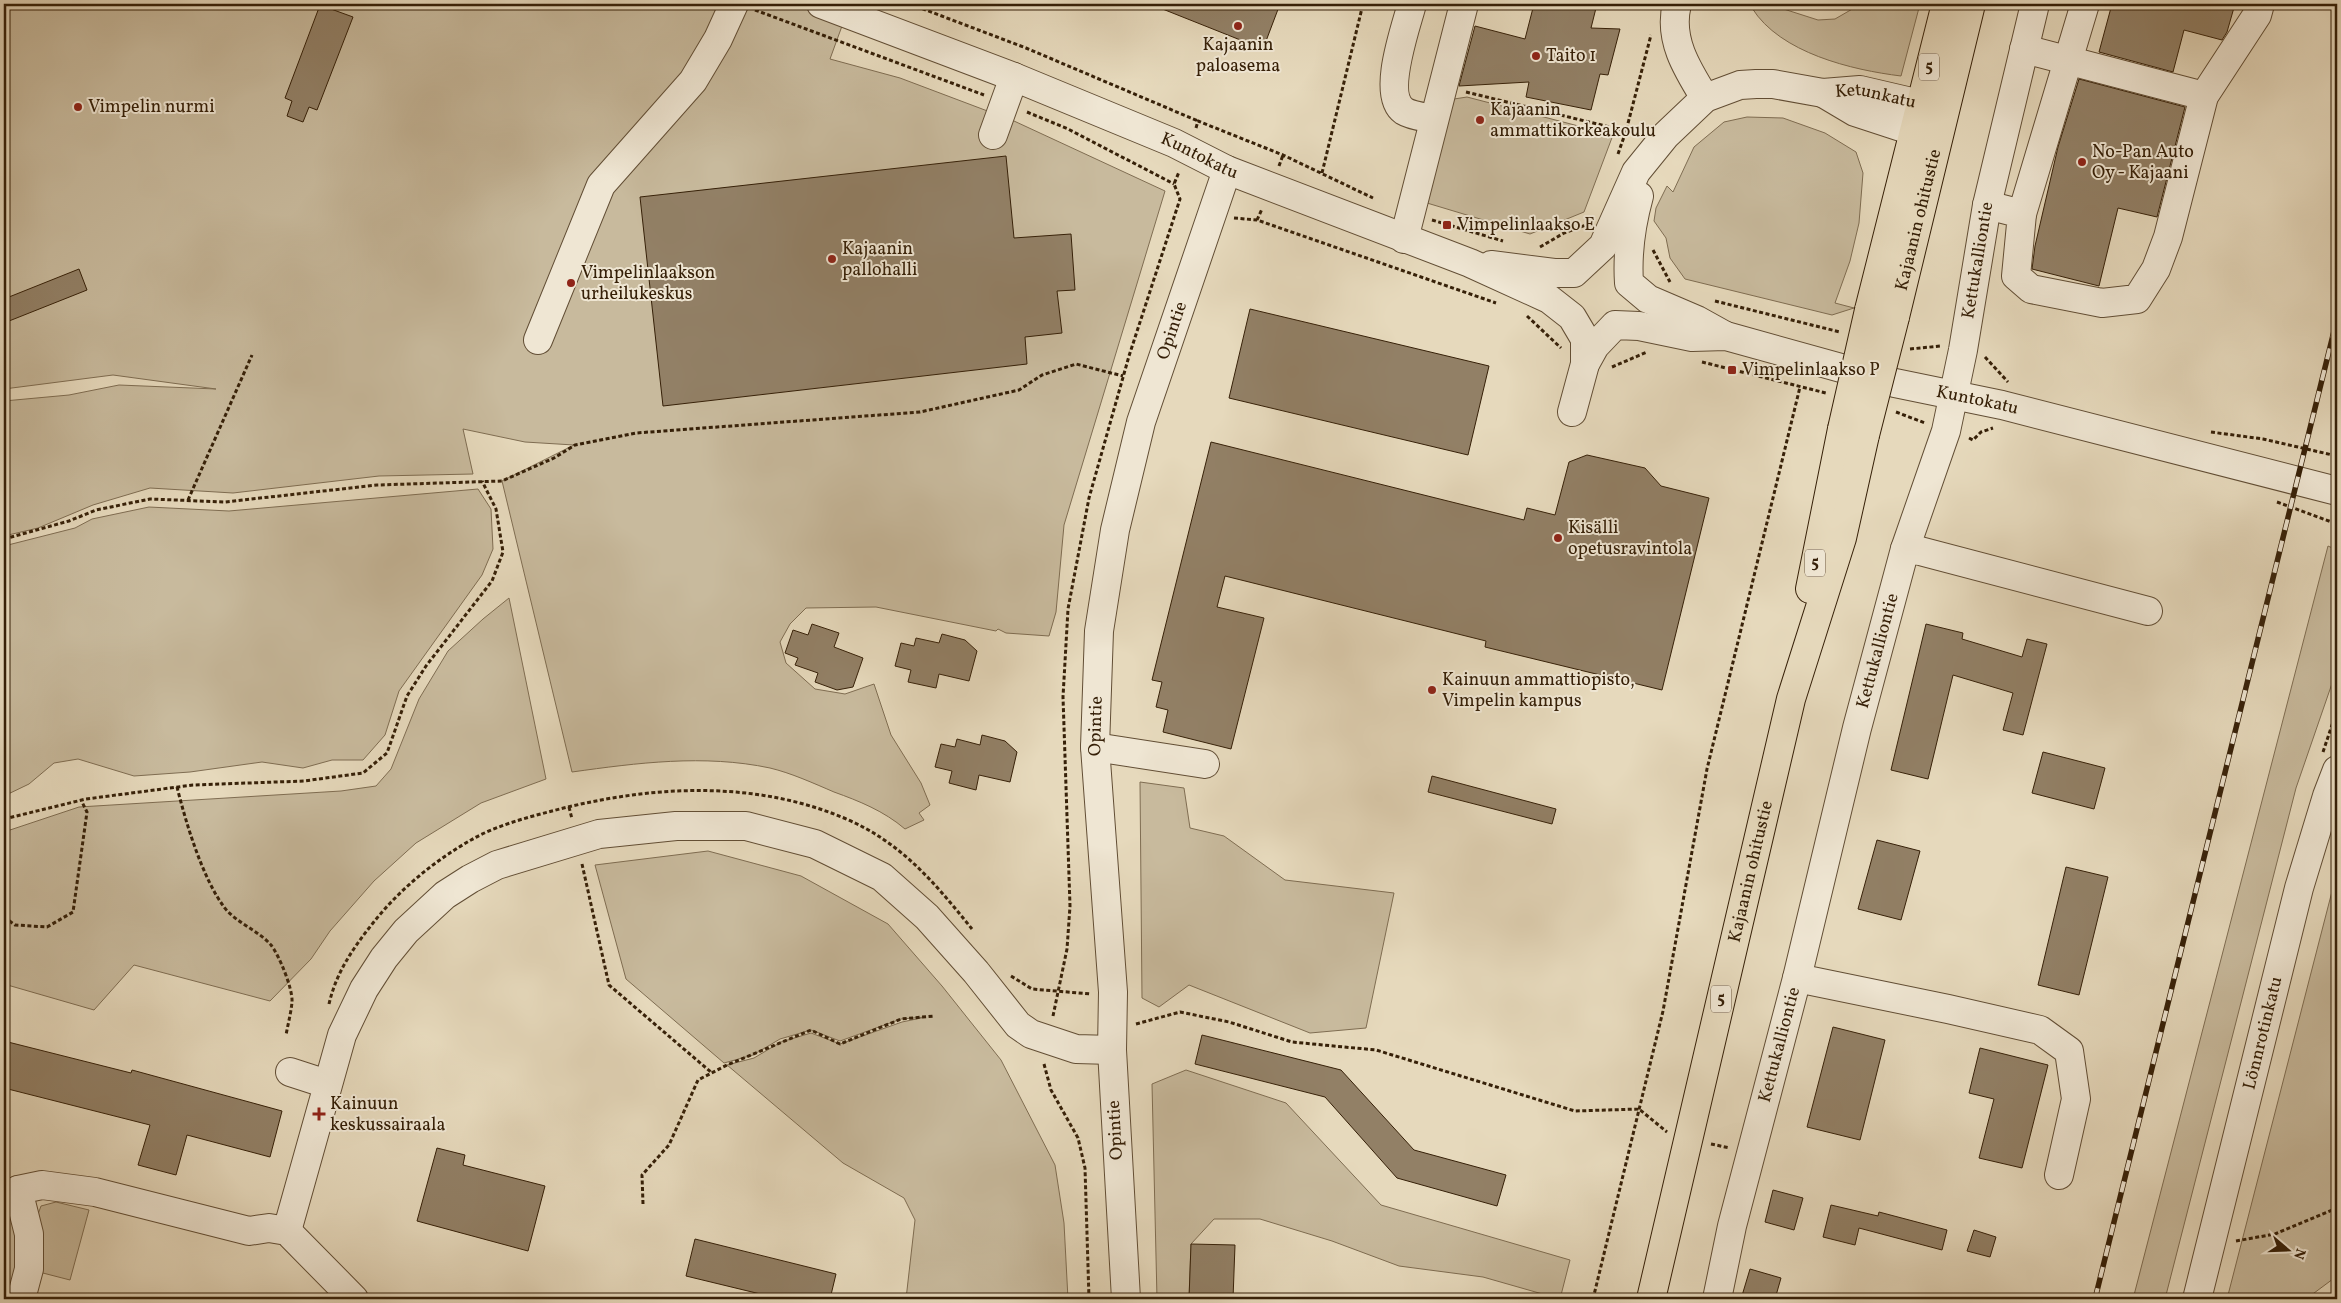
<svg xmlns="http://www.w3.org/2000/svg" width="2341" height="1303" font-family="Vollkorn,serif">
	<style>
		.green { fill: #c8ba9d; stroke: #7f6d52 }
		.building { fill: #928066; stroke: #362008 }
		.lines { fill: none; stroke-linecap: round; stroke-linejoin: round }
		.minor-casing { stroke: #624e35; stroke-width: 30 }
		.highway-casing { stroke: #362008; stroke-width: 30 }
		.path { stroke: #362008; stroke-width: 3; stroke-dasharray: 4 2.5; stroke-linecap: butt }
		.minor { stroke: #efe6d3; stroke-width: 28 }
		.highway { stroke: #e6d9bc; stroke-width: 28 }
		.rail-casing { stroke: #362008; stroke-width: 5.5 }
		.rail { stroke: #efe6d3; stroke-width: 4; stroke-dasharray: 11; stroke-linecap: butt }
		.highway-bridge-casing { stroke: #362008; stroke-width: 30; stroke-linecap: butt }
		.highway-bridge { stroke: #e6d9bc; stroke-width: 28 }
		.poi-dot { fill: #8f2418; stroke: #efe6d3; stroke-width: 2 }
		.labels { text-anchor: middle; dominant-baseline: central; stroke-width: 4; stroke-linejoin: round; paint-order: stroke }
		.shield { fill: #efe6d3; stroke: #6e5b45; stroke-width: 1 }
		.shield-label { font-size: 16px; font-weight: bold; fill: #362008 }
		.poi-label { font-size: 18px; fill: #362008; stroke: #efe6d3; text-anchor: start }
		.street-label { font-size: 18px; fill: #362008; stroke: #efe6d3 }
	</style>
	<rect width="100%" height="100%" fill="#e6d9bc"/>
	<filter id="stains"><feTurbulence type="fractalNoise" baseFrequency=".004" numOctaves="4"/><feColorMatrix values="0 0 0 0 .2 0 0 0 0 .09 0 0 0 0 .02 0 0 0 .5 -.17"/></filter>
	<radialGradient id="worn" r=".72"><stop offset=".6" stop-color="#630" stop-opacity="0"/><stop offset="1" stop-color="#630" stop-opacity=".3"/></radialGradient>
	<!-- green -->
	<path class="green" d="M4,4H850L830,59L900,78L1014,121L1165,191L1064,525L1056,612L1049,636L1006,633L998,629L996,631L876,607L806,608L790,624L780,642L786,663L815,689L845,694L874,684L891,735L921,783L930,805L919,813L924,820L905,829C884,811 859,801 834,792C813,783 791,773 770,768C704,754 637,763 572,772L502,481L574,445L525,442L463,429L473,474L379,476L233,493L150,488L93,505L38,528L4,536V401L69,395L119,385L216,389L113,375L4,389Z
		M1754,4H1768L1818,20L1835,19L1861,4H1920L1901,76C1852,70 1780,53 1752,8Z
		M1467,97L1613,135L1584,212L1530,234L1427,203L1454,99Z
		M1747,117L1783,118L1825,133L1856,152L1863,173L1859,223L1850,261L1835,303L1854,308L1832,315L1685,279L1670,258L1666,238L1654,221L1656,208L1667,186L1673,192L1694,147L1724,122Z
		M478,489L491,509L493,549L482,575L399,691L385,735L363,760H332L303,768L262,762L190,772L134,776L78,759L54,763L29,784L4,796V546L75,528L92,519L149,507L229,511Z
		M2328,546L2337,550V669L2296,788L2165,1299H2133Z
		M509,598L546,779L481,803L416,843L374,881L330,931L311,959L270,1001L134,965L94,1010L4,984V832L79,807L341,791L376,786L391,769L419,699L448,651L483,619Z
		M1140,782L1184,788L1190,828L1224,836L1285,880L1394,893L1366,1028L1310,1033L1189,985L1159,1007L1142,998Z
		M708,851L801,876L888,924L942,986L1001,1060L1055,1165L1064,1223L1068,1299H906L915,1220L904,1198L843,1163L727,1065L754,1058L781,1042L811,1033L840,1044L902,1022L926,1017L901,1019L840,1041L811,1030L780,1039L753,1055L724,1063L626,979L595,865Z
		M2337,872V1276L2306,1299H2227Z
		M1186,1070L1286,1103L1381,1205L1570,1260L1560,1299L1483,1277L1399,1266L1332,1241L1260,1219H1214L1191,1244L1189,1299H1157L1152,1084Z
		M56,1202L89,1210L70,1280L39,1272L37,1217L41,1206Z
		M4,1217L12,1219L21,1240L11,1299H4Z"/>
	<!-- building -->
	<path class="building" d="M1150,4H1280L1263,49Z
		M1534,4H1597L1591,28L1620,29L1608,75L1600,74L1591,110L1526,97L1529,82L1459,86L1475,26L1525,39Z
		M2112,4H2235L2227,32L2222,40L2184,30L2173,72L2099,52Z
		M320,5L353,17L317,110L309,107L303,122L287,116L292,101L285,98Z
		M2079,79L2185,107L2157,217L2118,208L2099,286L2032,269L2035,246L2058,147Z
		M1006,156L1014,238L1071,234L1075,290L1057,291L1062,333L1025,337L1027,364L663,406L640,197Z
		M79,269L87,290L4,323V299Z
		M1250,309L1489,366L1468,455L1229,398Z
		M1211,442L1524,520L1527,508L1555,515L1569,462L1587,455L1645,468L1661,486L1709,498L1662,690L1485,647L1486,641L1225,576L1217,607L1264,618L1231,749L1163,732L1168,710L1156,707L1162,682L1152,680Z
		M812,624L839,633L834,647L863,658L853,687L837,690L815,682L818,673L795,665L798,658L785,653L793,630L808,635Z
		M1926,624L1963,633L1962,639L2022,657L2027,639L2047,644L2023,735L2003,730L2013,693L1953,675L1928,779L1891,770Z
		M942,634L965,640L977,651L969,681L939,674L936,688L908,682L911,670L895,666L901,643L914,646L916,638L939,643Z
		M982,735L1005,741L1017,752L1010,782L979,775L976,790L949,783L952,771L935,767L941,744L955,747L957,739L980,745Z
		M2043,752L2105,768L2094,809L2032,793Z
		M1432,776L1556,809L1552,824L1428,792Z
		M1877,840L1920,851L1901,920L1858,909Z
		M2066,867L2108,877L2079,995L2038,985Z
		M1833,1027L1885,1040L1860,1140L1807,1127Z
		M1202,1035L1341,1070L1414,1150L1506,1175L1497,1206L1397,1178L1325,1097L1195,1064Z
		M4,1041L131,1073L132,1070L282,1111L270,1157L187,1135L176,1175L138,1165L150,1125L4,1088Z
		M1980,1048L2048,1065L2022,1168L1979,1158L1994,1099L1969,1093Z
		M437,1148L465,1155L463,1165L545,1186L528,1251L417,1221Z
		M1773,1190L1803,1198L1794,1230L1765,1222Z
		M1831,1205L1878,1216L1879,1212L1947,1230L1942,1250L1859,1228L1855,1245L1823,1237Z
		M1974,1230L1996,1237L1990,1257L1967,1251Z
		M695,1239L836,1274L830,1299H781L686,1276Z
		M1191,1244L1235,1245L1233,1299H1189Z
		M1750,1269L1781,1278L1775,1299H1741Z"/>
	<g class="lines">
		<!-- minor casing -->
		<g class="minor-casing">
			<g id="minor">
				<path id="s1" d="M821,4L1014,77L1174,143L1227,170L1470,263L1549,299L1572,317L1585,339V364"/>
				<path d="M1412,4C1406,27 1381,95 1404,111C1412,116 1425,117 1434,119"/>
				<path d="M1677,4C1668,39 1687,69 1705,98"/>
				<path d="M2024,49L2204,96"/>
				<path d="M1823,93L1855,112L1913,131L1937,124"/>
				<path d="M993,135L1014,77"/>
				<path d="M1639,196C1631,225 1627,253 1629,283L1648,299L1697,320L1724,335"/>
				<path d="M1987,205L2022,214L2016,276L2031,289L2102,303L2137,299L2156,269L2168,237L2204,96L2257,15L2260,4"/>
				<path d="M2022,214L2085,4"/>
				<path d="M1404,239L1464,4"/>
				<path id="s2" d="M1491,265L1554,273H1574L1603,246L1636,172L1666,135L1705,98L1740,85L1756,84H1773L1823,93L1860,90L1920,104L1938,119"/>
				<path d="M538,340L601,185L693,81L718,39L734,4"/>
				<path id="s3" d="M1572,412L1585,364L1595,346L1615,325L1639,326L1692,337L1726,336L1895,383L2002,405L2337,491"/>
				<path d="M1905,549L1920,551L2148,611"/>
				<path d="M1095,747L1205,764"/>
				<path d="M1797,978L1948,1009L2040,1030L2069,1051L2076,1099L2059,1175"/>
				<path d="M290,1072L327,1084"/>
				<path d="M18,1190L29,1234V1269L21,1299"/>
				<path d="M4,1199L18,1190L42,1185L95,1192L249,1231L269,1228L287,1231L354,1299"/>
				<path d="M287,1231L342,1035L364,989L384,958L406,931L445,895L470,879L497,865L599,834L676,826H746L815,844L882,877L927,917L976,972L1018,1025L1031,1034L1076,1049L1112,1050"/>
				<path id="s4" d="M1126,1299L1112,1050L1113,992L1095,747L1099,631L1115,530L1141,422L1227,170"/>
				<path id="s5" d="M1717,1299L1732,1226L1797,978L1857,728L1905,549L1946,431L1963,350L1987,205L2035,4"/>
				<path id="s6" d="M2197,1299L2299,888L2327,796L2337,770"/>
			</g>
		</g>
		<!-- highway casing -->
		<g class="highway-casing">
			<g id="highway">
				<path d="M1869,310L1946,4"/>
				<path id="s7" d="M1895,317L1971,4"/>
				<path d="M1810,589L1842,429"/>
				<path id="s8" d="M1651,1299L1791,699L1842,538L1865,435"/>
			</g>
		</g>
		<!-- path -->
		<path class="path" d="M910,4L1026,48L1198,121
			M755,10L984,95
			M1466,92L1626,131
			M1027,112L1068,129L1174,184
			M1196,128L1198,121L1283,155L1373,198
			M1618,154L1626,131L1651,35
			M1279,166L1283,155
			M1322,173L1363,4
			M1234,218L1257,220L1496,303
			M1257,220L1262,209
			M1432,220L1503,241
			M1540,247L1564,233L1586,225
			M1653,250L1670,282
			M1715,301L1840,332
			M1527,316L1561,348
			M1910,349L1941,346
			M1985,357L2008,382
			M1702,362L1826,393
			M1612,367L1647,352
			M1896,412L1925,423
			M2211,432L2263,439L2337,456
			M1969,438L1973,440L1981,432L1993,428
			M188,500L252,355
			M2277,502L2337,524
			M4,539L69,521L96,510L150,499L225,502L377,485L502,481L554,458L575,445L636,433L920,412L1019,390L1042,375L1076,364L1123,376
			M2323,752L2337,710
			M177,787C186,823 202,877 224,907C236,923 258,930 271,945C279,955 293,989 292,1002C291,1013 288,1024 286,1035
			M569,807L572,819
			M4,819L86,799L193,785L304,781L363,773L387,753L407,696L426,666L492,581L503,552L496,509L482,481
			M582,864L609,985L712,1073
			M4,917L15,925L47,927L73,912L87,812L81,800
			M1011,976L1032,989L1091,994
			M329,1004C336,973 353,948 373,923C399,890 434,861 471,840C495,826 525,818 552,811C647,786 751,779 844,818C901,842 934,882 972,929
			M1053,1016L1067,949L1070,906L1063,697L1068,609L1089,498L1129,356L1180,199L1174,184L1179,172
			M1136,1024L1180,1012L1229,1022L1292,1042L1376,1050L1575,1111L1639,1109L1667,1132
			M1044,1064L1051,1090L1078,1138L1085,1168L1089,1299
			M1711,1144L1730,1148
			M643,1204L642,1175L669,1145L698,1080L727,1065L811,1030L840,1044L901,1019L934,1016
			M2236,1241L2275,1234L2337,1208
			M1593,1299L1663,1011L1707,769L1800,387"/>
		<!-- minor -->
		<use href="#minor" class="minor"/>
		<!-- highway -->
		<use href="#highway" class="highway"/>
		<!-- rail casing -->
		<g class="rail-casing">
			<path id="rail" d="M2095,1299L2337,319"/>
		</g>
		<!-- rail -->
		<use href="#rail" class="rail"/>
		<!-- highway-bridge casing -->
		<g class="highway-bridge-casing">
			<path id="highway-bridge" d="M1842,429L1869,310
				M1865,435L1895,317"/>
		</g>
		<!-- highway-bridge -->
		<use href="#highway-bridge" class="highway-bridge"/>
	</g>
	<!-- markers -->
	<g class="poi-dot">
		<circle cx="1238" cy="26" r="5"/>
		<circle cx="1536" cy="56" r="5"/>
		<circle cx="78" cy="107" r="5"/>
		<circle cx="1480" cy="120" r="5"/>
		<circle cx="2082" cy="162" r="5"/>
		<rect x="1442" y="220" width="10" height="10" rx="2.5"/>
		<circle cx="832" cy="259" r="5"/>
		<circle cx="571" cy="283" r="5"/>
		<rect x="1727" y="365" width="10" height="10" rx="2.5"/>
		<circle cx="1558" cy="538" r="5"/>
		<circle cx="1432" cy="690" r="5"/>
		<path d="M316.5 1106.5h5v5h5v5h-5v5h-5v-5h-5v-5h5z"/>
	</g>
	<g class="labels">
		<!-- shield labels -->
		<g class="shield">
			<rect x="1919" y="53.5" width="20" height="27" rx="4"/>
			<rect x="1805" y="549.5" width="20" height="27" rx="4"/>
			<rect x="1711" y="985.5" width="20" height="27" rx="4"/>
		</g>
		<g class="shield-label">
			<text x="1929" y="67">5</text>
			<text x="1815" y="563">5</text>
			<text x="1721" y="999">5</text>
		</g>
		<!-- poi labels -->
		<g class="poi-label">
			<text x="1238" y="45" text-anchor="middle">Kajaanin<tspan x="1238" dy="21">paloasema</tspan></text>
			<text x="1546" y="56">Taito 1</text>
			<text x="88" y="107">Vimpelin nurmi</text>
			<text x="1490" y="110">Kajaanin<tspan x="1490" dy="21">ammattikorkeakoulu</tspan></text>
			<text x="2092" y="152">No-Pan Auto<tspan x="2092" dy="21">Oy - Kajaani</tspan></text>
			<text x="1457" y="225">Vimpelinlaakso E</text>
			<text x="842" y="249">Kajaanin<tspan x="842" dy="21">pallohalli</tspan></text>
			<text x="581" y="273">Vimpelinlaakson<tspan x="581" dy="21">urheilukeskus</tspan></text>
			<text x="1742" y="370">Vimpelinlaakso P</text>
			<text x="1568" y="528">Kisälli<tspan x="1568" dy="21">opetusravintola</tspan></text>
			<text x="1442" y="680">Kainuun ammattiopisto,<tspan x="1442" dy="21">Vimpelin kampus</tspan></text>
			<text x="330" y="1104">Kainuun<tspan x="330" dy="21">keskussairaala</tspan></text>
		</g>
		<!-- street labels -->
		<g class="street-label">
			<text stroke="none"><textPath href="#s2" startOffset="480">Ketunkatu</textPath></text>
			<text stroke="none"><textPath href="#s1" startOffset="408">Kuntokatu</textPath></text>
			<text stroke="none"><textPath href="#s7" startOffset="100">Kajaanin ohitustie</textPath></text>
			<text stroke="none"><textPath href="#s5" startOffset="1072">Kettukalliontie</textPath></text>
			<text stroke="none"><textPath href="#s4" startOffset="979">Opintie</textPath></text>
			<text stroke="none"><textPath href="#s3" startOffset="471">Kuntokatu</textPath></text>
			<text stroke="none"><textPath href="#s5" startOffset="668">Kettukalliontie</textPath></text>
			<text stroke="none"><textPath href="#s4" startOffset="574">Opintie</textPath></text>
			<text stroke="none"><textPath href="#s8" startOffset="439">Kajaanin ohitustie</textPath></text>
			<text stroke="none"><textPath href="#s6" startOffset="274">Lönnrotinkatu</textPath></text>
			<text stroke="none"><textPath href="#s5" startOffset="262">Kettukalliontie</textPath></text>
			<text transform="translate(1116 1130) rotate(-93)">Opintie</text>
		</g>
	</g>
	<!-- margin -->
	<rect width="2341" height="1303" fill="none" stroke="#e6d9bc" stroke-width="20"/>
	<rect x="5" y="5" width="2331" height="1293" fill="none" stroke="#362008" stroke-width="2.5"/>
	<rect x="10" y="10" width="2321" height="1283" fill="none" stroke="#362008"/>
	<!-- north arrow -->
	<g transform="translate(2288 1250) rotate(109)" stroke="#efe6d3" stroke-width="4" paint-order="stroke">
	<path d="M0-4L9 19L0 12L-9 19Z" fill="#362008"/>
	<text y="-8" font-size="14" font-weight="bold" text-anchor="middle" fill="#362008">N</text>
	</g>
	<rect width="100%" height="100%" filter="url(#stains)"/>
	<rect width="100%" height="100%" fill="url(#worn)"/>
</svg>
